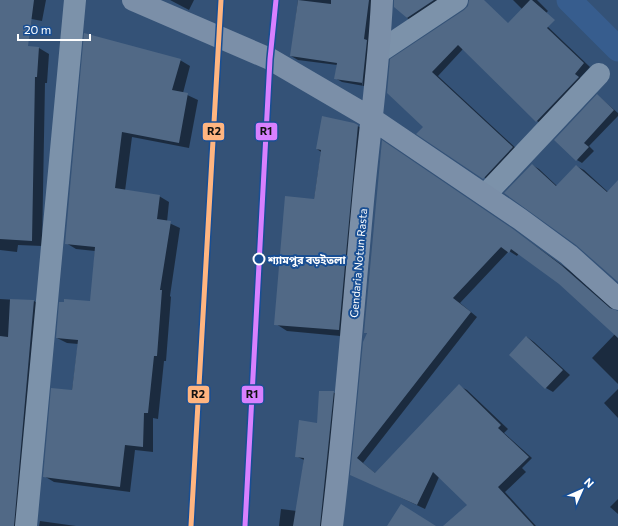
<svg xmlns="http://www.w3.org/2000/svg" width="618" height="526" font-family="Commissioner,'Noto Sans Bengali',sans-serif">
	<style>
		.shadow { fill: #0007 }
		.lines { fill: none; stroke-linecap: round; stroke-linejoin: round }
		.canal { stroke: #375d8e; stroke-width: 25 }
		.building { fill: #516986 }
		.minor { stroke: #7c92aa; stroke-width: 22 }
		.major { stroke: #7b8fa8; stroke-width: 22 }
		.rail-1-casing { stroke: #184e93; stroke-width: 8 }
		.rail-2-casing { stroke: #184e93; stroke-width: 8 }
		.rail-1 { stroke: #d880ff; stroke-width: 5 }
		.rail-2 { stroke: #ffb580; stroke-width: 5 }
		.stop-dot { fill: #184e93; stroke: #fff; stroke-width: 2 }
		.labels { text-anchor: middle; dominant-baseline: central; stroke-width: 4; stroke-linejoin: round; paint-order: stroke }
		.stop-label { font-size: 11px; font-weight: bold; fill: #fff; stroke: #184e93; text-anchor: start }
		.street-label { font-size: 11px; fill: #fff; stroke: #184e93 }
		.line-badge { stroke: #184e93; stroke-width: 1.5 }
		.pale-badge-label { font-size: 11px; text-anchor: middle; font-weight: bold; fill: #111 }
	</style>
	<rect width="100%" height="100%" fill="#345277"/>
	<!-- shadow -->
	<path class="shadow" d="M0,0H46L42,21L0,13Z
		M170,0H194L189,10Z
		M298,0H377L369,90L364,86L342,82L335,78L337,65L298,60L291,56Z
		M395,0H447L414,22L407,18Z
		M513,0H537L548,11L536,23Z
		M465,11L520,44L547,26L590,67L580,78L584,81L543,125L537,121L463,49L438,76L519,151L490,182L424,127L388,93Z
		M0,44L39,48L49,54L47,83H45L42,246L18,245L17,252L0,250Z
		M84,52L180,60L190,66L183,93L198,100L189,148L132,137L125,191L159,196L169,202L167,222L180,228L170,296L171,297L166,361H164L158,419L153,418V452L135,450L130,492L54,482L44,476L72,391L78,344L67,343L57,338L91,302L95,251L76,249L66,243Z
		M597,95L618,113V116L589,146L594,151L582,163L577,160Z
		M354,124L370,133L351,337L287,331L276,324L314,200L321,152L317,149Z
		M532,165L539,169L557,186L576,166L584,170L608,192L618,182V281Z
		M520,235L569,270L616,312H618V384L592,358L615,334L560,283L519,253L517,256L509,251L460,303L477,317L363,463L376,474L459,386L467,390L508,429L504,433L532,458L522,468L526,472L505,492L536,526H540H499L439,477L425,509L351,474L368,334L365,332Z
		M0,299L34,301L44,307L24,526H0Z
		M527,337L534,342L570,375L553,392L546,388L510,355Z
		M618,389V418L604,403Z
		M333,392L339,396L325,526H279L281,509L297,511L304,460L296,456L318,424Z
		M618,499V514L610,507Z
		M40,521L76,526H39Z"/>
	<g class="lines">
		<!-- canal -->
		<path class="canal" d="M569,0L618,49"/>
	</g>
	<!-- building -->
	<path class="building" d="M0,0H34L28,46L39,47L37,77H35L32,241L0,239Z
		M298,0L331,4V0H369L364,39L367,40L362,87L363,83L334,79L337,63L290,56Z
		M394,0H434L407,18L394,7Z
		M469,0H484L508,23L530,0H532L555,20L547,28L584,63L575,74L579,77L536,122L458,45L432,72L513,147L483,179L416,134L423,127L387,93L390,59L464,10L468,6Z
		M84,33L181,59L172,90L188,93L179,143L122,132L115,188L160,195L157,219L171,221L160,290H162L157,356H154L148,413H144L143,447L125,445L120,487L43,477L51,388L72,390L78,340L56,338L59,302H64V299L90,301L95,247L65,244Z
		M597,94L614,110L584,143L589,147L576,161L554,140Z
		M322,116L354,123L358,125L339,330L274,325L285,196L314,199L321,150L316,149Z
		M382,140L513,229L561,265L610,308L618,311V338L559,284L511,249L509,253L501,247L453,298L471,312L357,458L375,473L459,384L501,425L498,428L529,457L498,487L534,526H443L467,505L433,472L417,505L350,475L363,342L367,333H364Z
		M532,164L556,186L576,165L607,192L618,180V282L576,245L504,193Z
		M10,299L34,300L14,526H0V336L8,337Z
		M526,336L563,370L545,389L509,355Z
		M319,391H334L320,526H293L304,458L295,457L299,420L317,423Z
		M401,504L436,526H387Z"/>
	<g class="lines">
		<!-- minor -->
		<path class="minor" d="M379,52L457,0
			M485,195L599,74
			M26,526L75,0"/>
		<!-- major -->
		<path class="major" d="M133,0L270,59L371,118L520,219L569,255L618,299
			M332,526C345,418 353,310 363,201C369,134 379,67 382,0"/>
		<!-- rail-1 casing -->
		<g class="rail-1-casing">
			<path id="rail-1" d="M245,526L270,59L276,0"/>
		</g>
		<!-- rail-2 casing -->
		<g class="rail-2-casing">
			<path id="rail-2" d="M191,526L221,0"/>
		</g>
		<!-- rail-1 -->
		<use href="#rail-1" class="rail-1"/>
		<!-- rail-2 -->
		<use href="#rail-2" class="rail-2"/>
	</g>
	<!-- markers -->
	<circle class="stop-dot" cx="259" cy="259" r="5.5"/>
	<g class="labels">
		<!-- stop labels -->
		<g class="stop-label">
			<text x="268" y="259">শ্যামপুর বড়ইতলা</text>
		</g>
		<!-- street labels -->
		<g class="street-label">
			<text transform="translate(358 263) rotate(-85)">Gendaria Notun Rasta</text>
		</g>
	</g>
	<g class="line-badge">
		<rect x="255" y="122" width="23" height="19" rx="4" fill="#d880ff"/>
		<rect x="202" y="122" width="23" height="19" rx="4" fill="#ffb580"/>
		<rect x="241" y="385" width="23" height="19" rx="4" fill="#d880ff"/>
		<rect x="187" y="385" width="23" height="19" rx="4" fill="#ffb580"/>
	</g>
	<g class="pale-badge-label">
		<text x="266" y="135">R1</text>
		<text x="214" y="135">R2</text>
		<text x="252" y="398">R1</text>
		<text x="198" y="398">R2</text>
	</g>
	<!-- north arrow -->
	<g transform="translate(582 490) rotate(45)" stroke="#184e93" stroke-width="3" paint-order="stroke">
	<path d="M0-3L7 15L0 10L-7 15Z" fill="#ffffff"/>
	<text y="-6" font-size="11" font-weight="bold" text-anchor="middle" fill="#ffffff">N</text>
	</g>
	<!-- scale -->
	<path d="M18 34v6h72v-6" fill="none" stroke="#ffffff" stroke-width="2"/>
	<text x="24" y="34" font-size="12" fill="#ffffff" stroke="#184e93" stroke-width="3" paint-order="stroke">20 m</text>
</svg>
